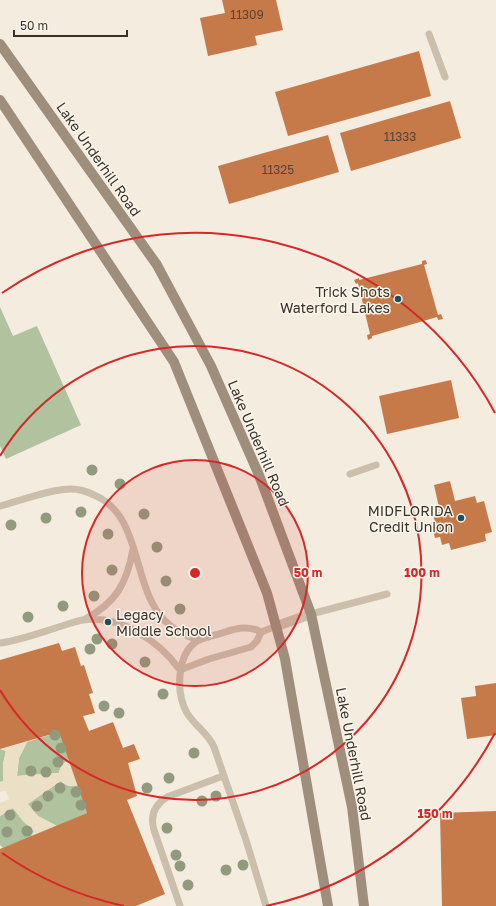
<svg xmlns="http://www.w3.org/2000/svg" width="496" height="906" font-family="'Golos Text',sans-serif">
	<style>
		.green { fill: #b1c29e }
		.plaza { fill: #ebe0c6 }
		.building { fill: #c67a4a }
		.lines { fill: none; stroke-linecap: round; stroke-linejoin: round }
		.lane { stroke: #cbbeaa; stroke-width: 7 }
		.street { stroke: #cbbeaa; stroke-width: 10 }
		.secondary { stroke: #9f8e7b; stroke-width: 10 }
		.tree { fill: #929a7d }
		.ring { fill: none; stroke: #d62828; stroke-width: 2 }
		.poi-dot { fill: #1f4e5b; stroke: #faf6eb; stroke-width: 1.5 }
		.labels { text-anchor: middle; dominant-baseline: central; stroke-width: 3; stroke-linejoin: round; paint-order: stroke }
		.number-label { font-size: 12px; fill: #5c4332 }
		.street-label { font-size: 14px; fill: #39312a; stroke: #faf6eb }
		.poi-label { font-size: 14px; fill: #39312a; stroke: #faf6eb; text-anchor: end }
		.centre { fill: #d62828; stroke: #faf6eb; stroke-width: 2 }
		.ring-label { font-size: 12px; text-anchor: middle; font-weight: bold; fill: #d62828; stroke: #faf6eb; stroke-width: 3; stroke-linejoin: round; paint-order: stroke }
	</style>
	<rect width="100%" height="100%" fill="#f3ecdf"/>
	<!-- green -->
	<path class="green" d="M0,307L13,336L37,326L81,425L6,459L0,446Z
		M59,732L69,759L59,771V773L17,776L19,758L27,742Z
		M0,749L6,751L3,764V781L0,782Z
		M61,781C66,786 71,787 78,785L87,813L57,826L38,816L27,804Z
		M13,808L23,821L34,831L31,837L3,848L0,845V816Z"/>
	<!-- plaza -->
	<path class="plaza" d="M27,742L19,758L17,776L59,773L61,765L69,759L78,785L73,786L68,785L61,781L28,804L38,816L57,826L31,837L34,831L23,821L13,808L0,816V803L9,799L6,791L0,792V782L3,781V764L6,751L1,749Z"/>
	<!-- building -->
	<path class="building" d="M222,0H276L283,30L255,36L257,45L208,56L200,18L225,13Z
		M419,51L431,96L288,136L275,92Z
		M450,101L461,138L351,171L340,133Z
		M328,135L339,172L229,204L218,166Z
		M426,260L427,264L424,265L438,315L441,314L443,319L438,320L437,317L372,336V338L368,340L367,335L370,334L358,283L356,284L354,280L359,278V280L422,264V261Z
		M451,380L459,418L387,434L379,396Z
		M450,481L455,501L475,496L477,503L484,501L492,532L485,534L486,541L451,550L449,543L442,545L440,537L435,538L431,523L435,522L433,514L440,512L434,485Z
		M59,643L62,651L75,647L81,666L84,665L93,693L89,694L95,713L83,716L89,731L113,722L123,748L134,744L140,759L128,763L137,796L127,800L165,894L136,906H0V849L87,813L59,732L0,749V660Z
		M496,683V735L467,739L461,698L476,696L475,686Z
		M496,811V906H442L440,813Z"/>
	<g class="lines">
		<!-- lane -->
		<path class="lane" d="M429,34L445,77
			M350,474L376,465
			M0,506C20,501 50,489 71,489C79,489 86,491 94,495C143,515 131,587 165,621C174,630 186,636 199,640
			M311,614L387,594
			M85,619C116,603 127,583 133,549
			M0,643C21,640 42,632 62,626C69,624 76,621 83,620C121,615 159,641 180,670
			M180,670L209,659L251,647L257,641L261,632
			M180,906L154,830C150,816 154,805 167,797L223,776
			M266,906L246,840L214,747C208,733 195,726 187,713C176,694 176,655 197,641C202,638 209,637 215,635C230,631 246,623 261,632L277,626"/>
		<!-- street -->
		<path class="street" d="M277,626L311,614"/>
		<!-- secondary -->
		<path class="secondary" d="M0,44L157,265L211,366L259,475L311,614L352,807L364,906
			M0,100L174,362L267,593L285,659L328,906"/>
	</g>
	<!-- trees -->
	<g class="tree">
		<circle cx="92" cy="470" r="5.5"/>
		<circle cx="120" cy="484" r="5.5"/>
		<circle cx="81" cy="512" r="5.5"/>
		<circle cx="144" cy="514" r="5.5"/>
		<circle cx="46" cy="518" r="5.5"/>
		<circle cx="11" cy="525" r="5.5"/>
		<circle cx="108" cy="534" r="5.5"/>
		<circle cx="157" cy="547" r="5.5"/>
		<circle cx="112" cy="570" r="5.5"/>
		<circle cx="166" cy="581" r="5.5"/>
		<circle cx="94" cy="596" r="5.5"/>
		<circle cx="63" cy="606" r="5.5"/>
		<circle cx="180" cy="609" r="5.5"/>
		<circle cx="28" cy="617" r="5.5"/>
		<circle cx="97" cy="639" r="5.5"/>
		<circle cx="112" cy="644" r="5.5"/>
		<circle cx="90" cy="649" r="5.5"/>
		<circle cx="145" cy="662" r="5.5"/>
		<circle cx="163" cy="694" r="5.5"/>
		<circle cx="104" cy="706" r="5.5"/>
		<circle cx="119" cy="713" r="5.5"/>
		<circle cx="55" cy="735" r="5.5"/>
		<circle cx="61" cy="748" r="5.5"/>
		<circle cx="194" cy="753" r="5.5"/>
		<circle cx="58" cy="762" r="5.5"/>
		<circle cx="31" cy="771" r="5.5"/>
		<circle cx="46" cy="772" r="5.5"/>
		<circle cx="169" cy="778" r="5.5"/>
		<circle cx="60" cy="788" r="5.5"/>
		<circle cx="147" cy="788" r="5.5"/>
		<circle cx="76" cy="792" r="5.5"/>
		<circle cx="48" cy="796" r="5.5"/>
		<circle cx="216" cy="796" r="5.5"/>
		<circle cx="202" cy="801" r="5.5"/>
		<circle cx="81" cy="805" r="5.5"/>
		<circle cx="37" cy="806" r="5.5"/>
		<circle cx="10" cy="815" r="5.5"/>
		<circle cx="167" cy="828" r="5.5"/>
		<circle cx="27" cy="831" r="5.5"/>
		<circle cx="7" cy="832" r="5.5"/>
		<circle cx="176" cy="855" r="5.5"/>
		<circle cx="243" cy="865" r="5.5"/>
		<circle cx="180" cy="866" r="5.5"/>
		<circle cx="226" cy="870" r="5.5"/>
		<circle cx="188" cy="885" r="5.5"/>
	</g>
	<!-- distance rings -->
	<circle cx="195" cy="573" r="113" fill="#d62828" fill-opacity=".12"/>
	<g class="ring">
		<circle cx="195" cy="573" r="113"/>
		<path d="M0 456A227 227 0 1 1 0 690"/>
		<path d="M495 733A340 340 0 0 1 266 906M124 906A340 340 0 0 1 2 853M2 293A340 340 0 0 1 495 413"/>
	</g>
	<!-- markers -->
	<g class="poi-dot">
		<circle cx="398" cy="299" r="4"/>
		<circle cx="461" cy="518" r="4"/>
		<circle cx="108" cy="622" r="4"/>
	</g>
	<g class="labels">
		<!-- number labels -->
		<g class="number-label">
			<text x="247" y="14">11309</text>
			<text x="400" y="136">11333</text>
			<text x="278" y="169">11325</text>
		</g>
		<!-- street labels -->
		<g class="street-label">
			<text transform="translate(99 159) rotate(55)">Lake Underhill Road</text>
			<text transform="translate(259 443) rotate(67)">Lake Underhill Road</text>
			<text transform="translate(354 754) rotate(79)">Lake Underhill Road</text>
		</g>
		<!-- poi labels -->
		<g class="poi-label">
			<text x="390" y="291">Trick Shots<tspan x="390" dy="16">Waterford Lakes</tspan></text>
			<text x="453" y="510">MIDFLORIDA<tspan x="453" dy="16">Credit Union</tspan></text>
			<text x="116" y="614" text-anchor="start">Legacy<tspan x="116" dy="16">Middle School</tspan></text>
		</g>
	</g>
	<circle cx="195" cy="573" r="6" class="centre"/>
	<g class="ring-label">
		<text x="308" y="577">50 m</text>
		<text x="422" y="577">100 m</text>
		<text x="435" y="818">150 m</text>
	</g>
	<!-- scale -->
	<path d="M14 30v6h113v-6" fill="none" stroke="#39312a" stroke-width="2"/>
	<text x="20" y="30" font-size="12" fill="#39312a" stroke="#faf6eb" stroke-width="3" paint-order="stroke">50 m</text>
</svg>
